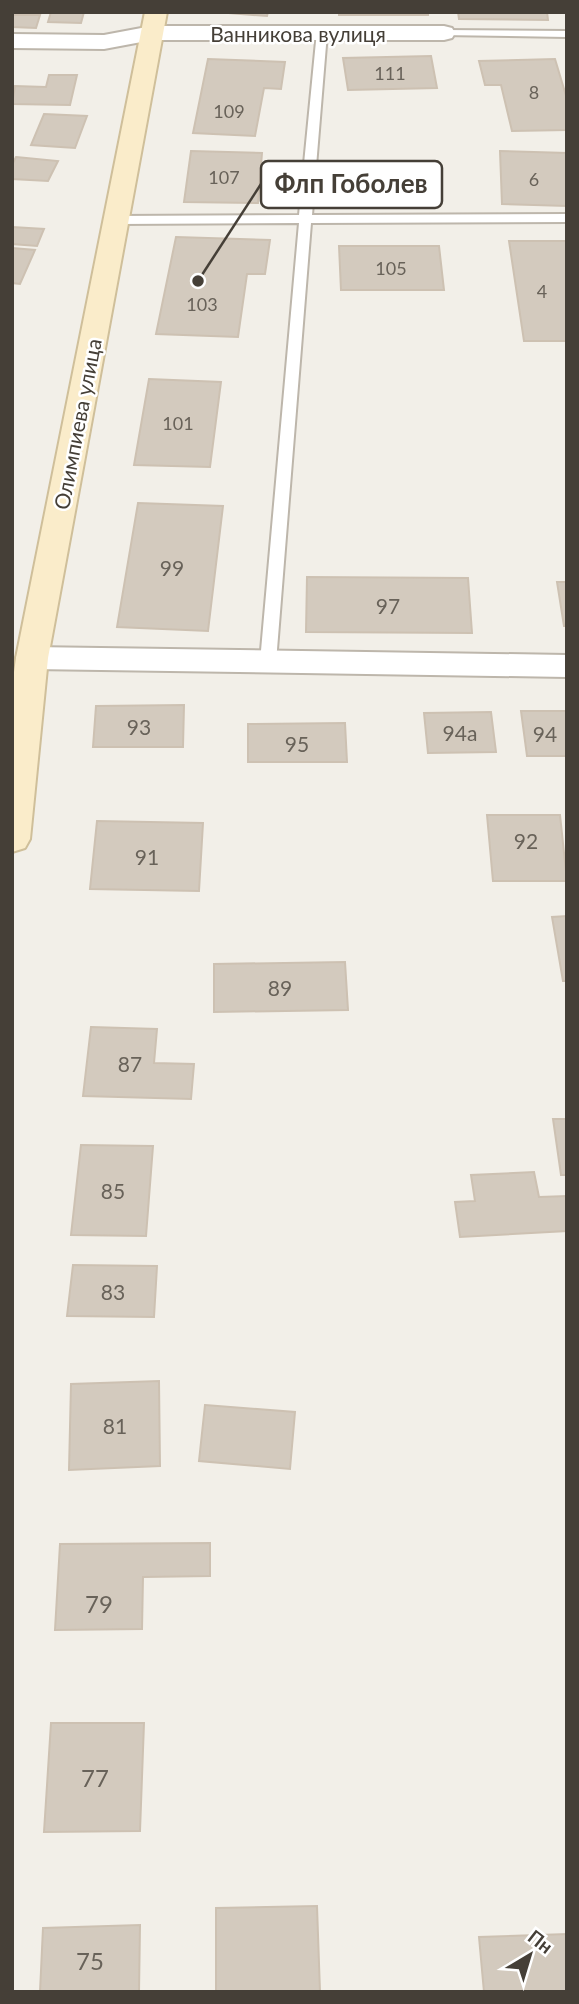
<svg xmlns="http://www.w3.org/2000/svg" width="579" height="2004" font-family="Lato,sans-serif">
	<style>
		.building { fill: #d3cabe; stroke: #cdc1b2; stroke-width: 2 }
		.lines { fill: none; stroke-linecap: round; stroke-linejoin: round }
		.lane-casing { stroke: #bdb6ab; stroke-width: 4 }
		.street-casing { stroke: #bdb6ab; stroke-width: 4 }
		.secondary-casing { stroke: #cfbf9a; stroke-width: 4 }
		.lane { fill: #fff; fill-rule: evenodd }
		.street { fill: #fff; fill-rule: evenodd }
		.secondary { fill: #faecca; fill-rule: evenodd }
		.labels { text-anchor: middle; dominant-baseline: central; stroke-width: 5; stroke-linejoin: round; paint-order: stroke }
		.far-number-label { font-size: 18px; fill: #686259 }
		.far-street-label { font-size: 21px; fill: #453f37; stroke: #fff }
		.number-label { font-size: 21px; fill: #686259 }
		.near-number-label { font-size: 24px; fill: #686259 }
		.leader { fill: none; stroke: #453f37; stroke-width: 2.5 }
		.callout-dot { fill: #453f37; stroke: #fff; stroke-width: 2.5 }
		.callout { fill: #fff; stroke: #453f37; stroke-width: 2.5 }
		.callout-label { font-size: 26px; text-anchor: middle; font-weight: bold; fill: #453f37 }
	</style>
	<rect width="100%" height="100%" fill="#f2efe8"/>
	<!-- building -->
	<path class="building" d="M51,12H84L81,23L48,22Z
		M216,12H268L267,16Z
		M339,12H428V15H339Z
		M458,12H547L548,20L459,19Z
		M12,15H40L36,28L12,27Z
		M431,56L437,88L348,90L343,58Z
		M208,59L285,62L281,89L264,88L255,136L193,133Z
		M555,59L567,99V130L512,131L501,85H485L479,61Z
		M49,75H77L70,105L12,104L15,86L46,87Z
		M44,114L87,116L75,148L31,145Z
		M191,151L262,153L258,203L184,202Z
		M500,151L567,153V206L502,204Z
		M16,157L58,161L48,181L12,179V165Z
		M12,227L44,229L37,246L12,244Z
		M176,237L270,240L265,274H247L238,337L156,334Z
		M509,241H567V341H524Z
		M339,246H439L444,290H341Z
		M12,248L35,250L20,284L12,283Z
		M149,379L221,382L210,467L134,465Z
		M138,503L223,506L208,631L117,627Z
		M307,577L468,578L472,633L306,632Z
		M557,582H567V626H564Z
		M184,705L183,747H93L96,706Z
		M521,711H567V756H527Z
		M491,712L496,752L428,753L424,713Z
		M345,723L347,762H248V724Z
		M487,815H560L567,881H493Z
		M97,821L203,823L199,891L90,889Z
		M567,916V981H563L552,917Z
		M345,962L348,1010L214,1012V964Z
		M91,1027L157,1029L154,1063L194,1064L191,1099L83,1096Z
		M553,1119H567V1175H561Z
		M81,1145L153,1146L146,1236L71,1235Z
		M534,1172L539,1197L567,1196V1231L460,1237L455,1202L475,1201L471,1175Z
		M73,1265L157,1266L154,1317L67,1316Z
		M159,1381L160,1466L69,1470L71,1384Z
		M205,1405L295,1412L290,1469L199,1461Z
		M210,1543V1576L143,1577L142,1629L55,1630L60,1544Z
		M51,1723H144L140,1831L44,1832Z
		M317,1906L320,1992H216V1908Z
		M140,1925L139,1992H40L43,1928Z
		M567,1934V1992H484L479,1937Z"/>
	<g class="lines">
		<!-- lane casing -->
		<g class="lane-casing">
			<path id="lane" d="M444,30L567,31V37L440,35L438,33Z
				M317,31L327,33L312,215L567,214V222L311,223L276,662L268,667L260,662L299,223L116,224L110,220L116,216L299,215Z"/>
		</g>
		<!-- street casing -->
		<g class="street-casing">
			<path id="street" d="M152,26H444L452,28L455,33L452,38L444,40H152L104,49L12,48V34L104,35Z
				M32,647L567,655V677L32,669L20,666L16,658L20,650Z"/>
		</g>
		<!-- secondary casing -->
		<g class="secondary-casing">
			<path id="secondary" d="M145,12H167L48,658L30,839L25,848L12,852V686L16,658Z"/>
		</g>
		<!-- lane -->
		<use href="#lane" class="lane"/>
		<!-- street -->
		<use href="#street" class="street"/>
		<!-- secondary -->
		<use href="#secondary" class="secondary"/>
	</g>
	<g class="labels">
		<!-- far-number labels -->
		<g class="far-number-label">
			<text x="390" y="73">111</text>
			<text x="534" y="92">8</text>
			<text x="229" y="111">109</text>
			<text x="224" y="177">107</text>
			<text x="534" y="179">6</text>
			<text x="391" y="268">105</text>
			<text x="542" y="291">4</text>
			<text x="202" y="304">103</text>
			<text x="178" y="423">101</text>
		</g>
		<!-- far-street labels -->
		<g class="far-street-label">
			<text x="298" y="33">Ванникова вулиця</text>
			<text transform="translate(77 424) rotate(-79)">Олимпиева улица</text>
		</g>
		<!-- number labels -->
		<g class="number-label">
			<text x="172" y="567">99</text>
			<text x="388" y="605">97</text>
			<text x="139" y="726">93</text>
			<text x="460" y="732">94а</text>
			<text x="545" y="733">94</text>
			<text x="297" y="743">95</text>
			<text x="526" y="840">92</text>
			<text x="147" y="856">91</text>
			<text x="280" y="987">89</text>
			<text x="130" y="1063">87</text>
			<text x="113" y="1190">85</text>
			<text x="113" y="1291">83</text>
			<text x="115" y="1425">81</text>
		</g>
		<!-- near-number labels -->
		<g class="near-number-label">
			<text x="99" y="1603">79</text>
			<text x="95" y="1777">77</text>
			<text x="90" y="1960">75</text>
		</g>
	</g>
	<!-- callouts -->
	<path class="leader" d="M198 281L261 184"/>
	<circle class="callout-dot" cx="198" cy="281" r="7"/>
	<rect class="callout" x="261" y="161" width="181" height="47" rx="7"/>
	<g class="callout-label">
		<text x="351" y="193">Флп Гоболев</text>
	</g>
	<!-- border -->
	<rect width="579" height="2004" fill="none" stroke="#453f37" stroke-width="28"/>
	<!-- north arrow -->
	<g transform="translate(530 1955) rotate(38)" stroke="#ffffff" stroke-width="5" paint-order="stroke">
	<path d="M0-5L12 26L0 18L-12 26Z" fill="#453f37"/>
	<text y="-10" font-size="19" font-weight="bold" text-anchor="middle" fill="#453f37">Пн</text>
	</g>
</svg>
